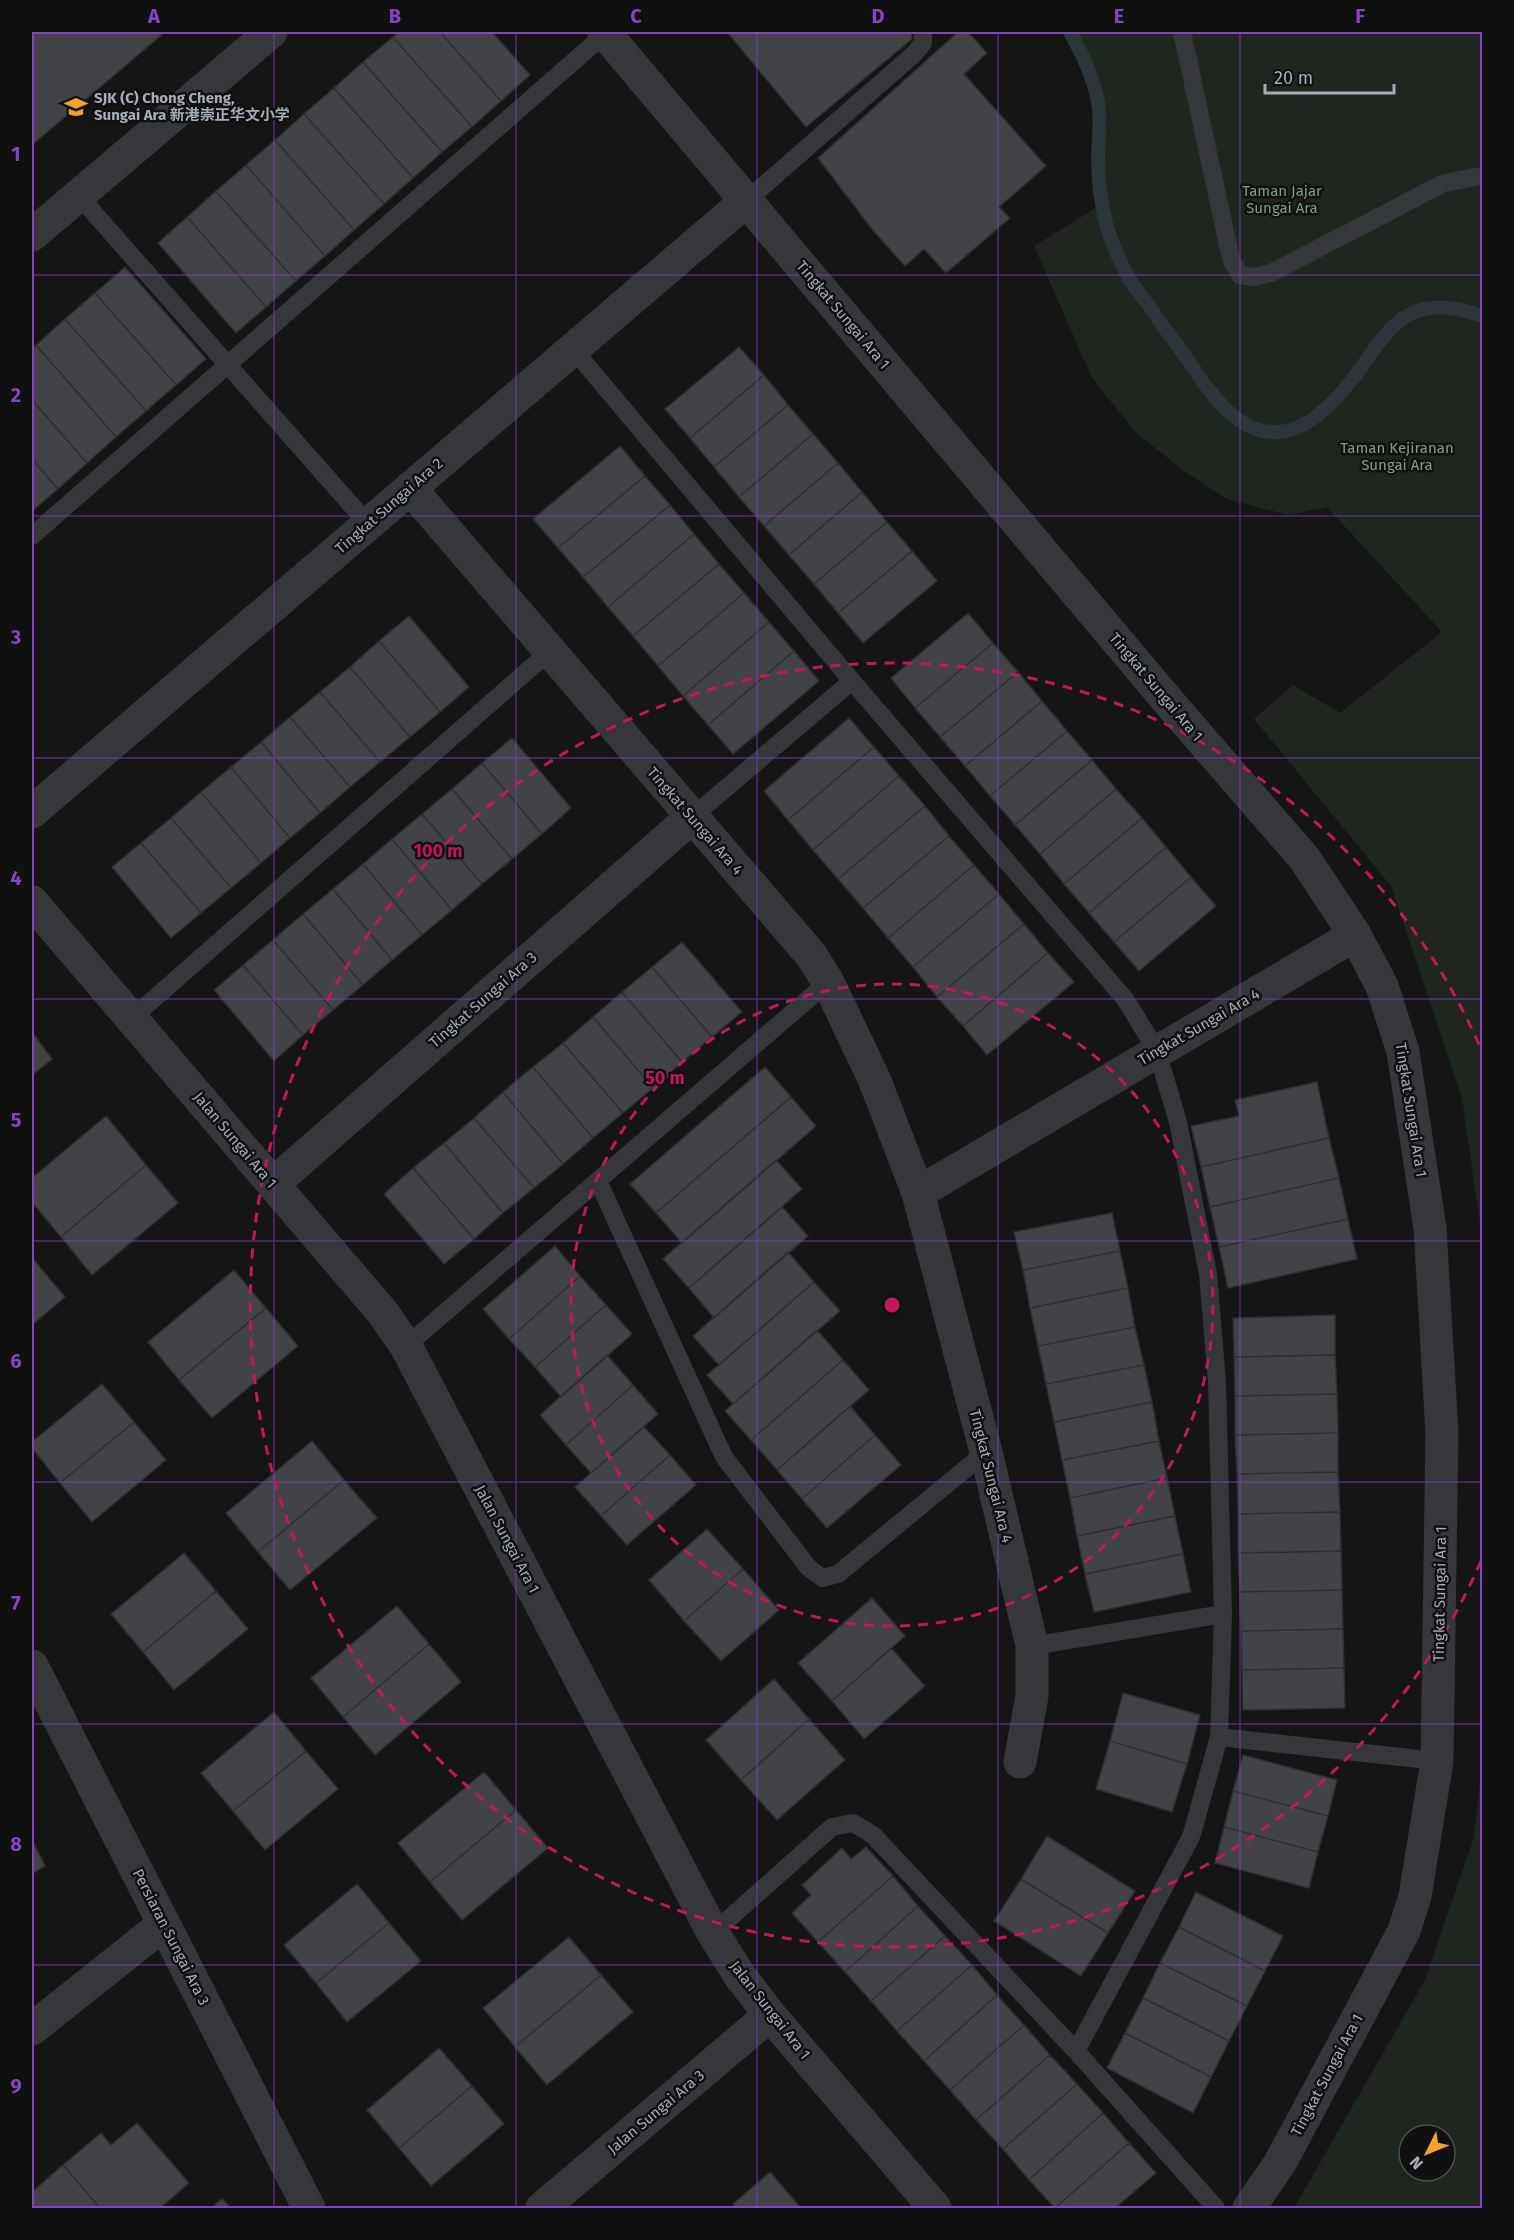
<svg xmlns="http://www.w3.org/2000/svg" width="1514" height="2240" font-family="'Fira Sans','Noto Sans SC',sans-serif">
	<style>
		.green { fill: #1f261f; fill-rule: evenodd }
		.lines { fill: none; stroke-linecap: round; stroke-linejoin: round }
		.stream { stroke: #2b353a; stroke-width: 14 }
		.building { fill: #414346; stroke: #2f2f32; stroke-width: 1.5 }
		.service { stroke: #36373b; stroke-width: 18 }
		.minor { stroke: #36373b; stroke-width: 33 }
		.grid { fill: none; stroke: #8446bd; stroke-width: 1.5; stroke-opacity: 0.55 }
		.ring { fill: none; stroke: #c2185b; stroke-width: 3; stroke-dasharray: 10 8 }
		.labels { text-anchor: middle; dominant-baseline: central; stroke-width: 5; stroke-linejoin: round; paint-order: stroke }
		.poi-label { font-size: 15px; font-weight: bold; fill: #a6adb7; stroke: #101011; text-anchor: start }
		.park-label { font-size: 15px; fill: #7ea27d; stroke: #101011 }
		.street-label { font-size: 15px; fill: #a6adb7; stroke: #101011 }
		.centre { fill: #c2185b; stroke: #101011; stroke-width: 3 }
		.ring-label { font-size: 18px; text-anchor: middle; font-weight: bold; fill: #c2185b; stroke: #101011; stroke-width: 5; stroke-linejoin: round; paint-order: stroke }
		.neatline { fill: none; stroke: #8446bd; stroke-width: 2 }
		.grid-label { font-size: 20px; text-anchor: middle; font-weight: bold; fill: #8446bd }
	</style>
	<rect width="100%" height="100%" fill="#151516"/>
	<!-- green -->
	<path class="green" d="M1070,32H1482V1238L1462,1099L1391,886L1254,719L1293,685L1340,713L1442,632L1327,507L1288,515L1227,499L1187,473L1136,433L1092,378L1034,246L1101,205L1098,160L1099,109L1085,58Z
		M1482,1763V2208H1294L1425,1980L1474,1837ZM1409,2135H1445V2171H1409Z"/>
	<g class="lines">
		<!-- stream -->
		<path class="stream" d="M1070,32C1083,55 1096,82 1099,109C1101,126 1098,144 1098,160C1099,207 1107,239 1130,280C1150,308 1171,336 1191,365C1203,381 1215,401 1231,414C1279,455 1320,420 1352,380C1370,358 1385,326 1412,313C1434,303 1460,308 1482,316"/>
	</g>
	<!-- building -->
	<path class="building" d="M32,32H165L32,145Z
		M399,32H440L501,101L472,127L393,37Z
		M440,32H492L530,75L501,101Z
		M727,32H911L912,39L806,127Z
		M958,32H968L987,53L964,74L1046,166L999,207L1010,218L946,273L924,249L905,266L871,228L818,158Z
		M393,37L472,127L442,152L363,62Z
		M363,62L442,152L413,178L334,88Z
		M334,88L413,178L384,204L304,114Z
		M304,114L384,204L354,230L275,140Z
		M275,140L354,230L325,256L246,165Z
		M246,165L325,256L296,281L216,191Z
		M216,191L296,281L266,307L187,217Z
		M187,217L266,307L236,333L158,243Z
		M125,267L206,359L176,385L95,293Z
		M95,293L176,385L146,411L65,319Z
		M65,319L146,411L116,437L36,345Z
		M36,345L116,437L87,463L32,400V349Z
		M739,347L764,375L690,438L665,409Z
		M764,375L788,405L714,467L690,438Z
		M32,400L87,463L58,489L32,459Z
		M788,405L813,434L739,497L714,467Z
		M813,434L838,463L764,526L739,497Z
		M620,446L645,476L558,548L533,519Z
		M32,459L58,489L32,511Z
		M838,463L862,492L789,555L764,526Z
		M645,476L670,505L583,577L558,548Z
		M862,492L887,522L814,584L789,555Z
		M670,505L694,534L608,607L583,577Z
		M887,522L912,551L838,613L814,584Z
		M694,534L719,564L633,636L608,607Z
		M912,551L937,581L863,643L838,613Z
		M719,564L744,593L658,666L633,636Z
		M744,593L769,622L683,696L658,666Z
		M968,613L993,643L915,708L891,678Z
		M409,616L469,687L440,712L379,641Z
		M769,622L794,651L708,725L683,696Z
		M379,641L440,712L410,737L350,667Z
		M993,643L1018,672L940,737L915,708Z
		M794,651L819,681L733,754L708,725Z
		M350,667L410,737L380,762L320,692Z
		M1018,672L1042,701L965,766L940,737Z
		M320,692L380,762L350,787L290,717Z
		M1042,701L1067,731L990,796L965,766Z
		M290,717L350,787L320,813L261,742Z
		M849,718L874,747L788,820L764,791Z
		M1067,731L1092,760L1015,825L990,796Z
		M512,738L571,808L542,834L482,763Z
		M261,742L320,813L290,838L231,767Z
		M874,747L899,776L813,850L788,820Z
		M1092,760L1116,789L1040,854L1015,825Z
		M482,763L542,834L512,859L452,789Z
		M231,767L290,838L261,863L201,792Z
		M899,776L925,806L838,879L813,850Z
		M452,789L512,859L482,884L422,814Z
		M1116,789L1142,818L1064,884L1040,854Z
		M201,792L261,863L231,888L171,818Z
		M925,806L949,836L863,908L838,879Z
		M422,814L482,884L452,910L392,839Z
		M171,818L231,888L201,913L141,843Z
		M1142,818L1166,847L1089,913L1064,884Z
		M949,836L974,865L888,938L863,908Z
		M392,839L452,910L422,935L363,864Z
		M141,843L201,913L171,938L112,867Z
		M1166,847L1191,877L1114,942L1089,913Z
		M363,864L422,935L392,960L333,889Z
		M974,865L999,894L913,967L888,938Z
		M1191,877L1216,906L1139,971L1114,942Z
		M333,889L392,960L363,985L303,914Z
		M999,894L1024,924L937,997L913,967Z
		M303,914L363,985L333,1010L273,940Z
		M1024,924L1048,953L963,1026L937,997Z
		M273,940L333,1010L303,1035L243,965Z
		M682,942L742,1012L712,1037L652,967Z
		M1048,953L1074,982L987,1055L963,1026Z
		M243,965L303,1035L274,1061L214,990Z
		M652,967L712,1037L682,1062L622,992Z
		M622,992L682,1062L653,1088L593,1017Z
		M593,1017L653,1088L623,1113L563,1043Z
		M32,1032L52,1059L32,1075Z
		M563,1043L623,1113L593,1138L533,1067Z
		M533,1067L593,1138L563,1164L503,1092Z
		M765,1067L791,1097L656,1213L630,1184Z
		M1317,1082L1329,1138L1201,1167L1191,1126L1239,1116L1235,1100Z
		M503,1092L563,1164L534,1188L474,1118Z
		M791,1097L816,1126L682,1243L656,1213Z
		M106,1116L146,1165L61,1237L32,1202V1178Z
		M474,1118L534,1188L503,1213L444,1143Z
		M1329,1138L1339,1178L1210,1207L1201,1167Z
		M444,1143L503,1213L474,1239L413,1168Z
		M776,1160L802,1189L689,1288L663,1259Z
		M146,1165L178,1203L92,1275L61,1237Z
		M413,1168L474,1239L444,1264L384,1194Z
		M1339,1178L1348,1219L1219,1247L1210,1207Z
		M782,1207L808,1236L714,1318L689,1288Z
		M1112,1213L1120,1251L1023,1270L1014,1232Z
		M1348,1219L1357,1259L1228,1288L1219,1247Z
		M555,1246L580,1276L509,1339L483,1309Z
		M1120,1251L1128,1288L1030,1308L1023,1270Z
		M788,1252L814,1282L719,1365L693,1336Z
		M33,1259L65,1297L32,1325V1260Z
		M234,1270L266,1308L179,1380L148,1342Z
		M580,1276L606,1305L535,1367L509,1339Z
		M814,1282L840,1311L733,1404L707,1375Z
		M1128,1288L1135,1327L1038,1346L1030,1308Z
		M606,1305L632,1334L561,1397L535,1367Z
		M266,1308L298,1346L212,1418L179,1380Z
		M1335,1315V1355L1234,1357L1233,1318Z
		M1135,1327L1144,1365L1046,1384L1038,1346Z
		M817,1330L843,1360L751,1440L725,1411Z
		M607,1355L633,1385L566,1445L540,1415Z
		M1335,1355L1337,1394L1235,1396L1234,1357Z
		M843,1360L869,1390L777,1470L751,1440Z
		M1144,1365L1152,1402L1054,1422L1046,1384Z
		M102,1384L134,1422L60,1483L32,1448V1442Z
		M633,1385L658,1414L591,1473L566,1445Z
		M1337,1394L1338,1433L1235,1435V1396Z
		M1152,1402L1159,1441L1062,1460L1054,1422Z
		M850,1406L875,1435L802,1499L777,1470Z
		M134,1422L166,1460L92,1522L60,1483Z
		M644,1427L670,1455L601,1516L575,1487Z
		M1338,1433V1472L1237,1474L1235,1435Z
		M875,1435L901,1465L827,1528L802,1499Z
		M312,1441L344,1480L258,1552L226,1513Z
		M1159,1441L1167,1478L1070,1498L1062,1460Z
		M670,1455L696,1485L627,1545L601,1516Z
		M1338,1472L1340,1512L1238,1514L1237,1474Z
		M1167,1478L1175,1516L1077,1536L1070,1498Z
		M344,1480L377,1518L290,1590L258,1552Z
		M1340,1512L1341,1551L1238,1553V1514Z
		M1175,1516L1183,1554L1085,1574L1077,1536Z
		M707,1529L743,1569L684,1621L649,1580Z
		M1341,1551L1342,1590L1240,1592L1238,1553Z
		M184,1553L216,1591L143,1652L111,1614Z
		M1183,1554L1191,1592L1094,1612L1085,1574Z
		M743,1569L779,1610L721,1661L684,1621Z
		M1342,1590L1343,1629L1241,1631L1240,1592Z
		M216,1591L248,1629L174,1690L143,1652Z
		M872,1598L905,1636L832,1701L798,1663Z
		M397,1606L429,1644L343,1717L311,1678Z
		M1343,1629L1344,1668L1242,1670L1241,1631Z
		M429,1644L461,1682L375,1755L343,1717Z
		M891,1648L925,1686L864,1739L832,1701Z
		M1344,1668L1345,1708L1243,1710L1242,1670Z
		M774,1679L809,1719L741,1780L706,1740Z
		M1123,1693L1200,1715L1187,1764L1110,1741Z
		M274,1712L306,1751L233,1811L201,1773Z
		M809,1719L845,1760L777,1820L741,1780Z
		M1110,1741L1187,1764L1172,1812L1096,1789Z
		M306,1751L338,1789L265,1850L233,1811Z
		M1243,1755L1337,1780L1328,1816L1233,1791Z
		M484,1772L516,1810L430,1882L398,1843Z
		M1233,1791L1328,1816L1318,1852L1224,1827Z
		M516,1810L548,1848L462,1920L430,1882Z
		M1224,1827L1318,1852L1309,1888L1215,1863Z
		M1047,1836L1135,1891L1108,1933L1021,1879Z
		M32,1840L45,1866L32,1874Z
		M866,1847L893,1876L818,1942L792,1913L811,1895L802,1885L842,1848L851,1859Z
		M893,1876L918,1906L845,1972L818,1942Z
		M1021,1879L1108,1933L1081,1976L994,1921Z
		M357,1884L389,1923L316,1983L284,1945Z
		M1196,1892L1283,1936L1265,1971L1179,1927Z
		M918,1906L945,1936L871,2001L845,1972Z
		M389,1923L421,1961L347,2022L316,1983Z
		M1179,1927L1265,1971L1247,2006L1160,1963Z
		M945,1936L972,1965L897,2031L871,2001Z
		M569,1937L601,1975L515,2047L483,2008Z
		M1160,1963L1247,2006L1229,2041L1143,1998Z
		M972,1965L997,1995L924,2061L897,2031Z
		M601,1975L633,2012L547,2085L515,2047Z
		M997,1995L1024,2025L950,2090L924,2061Z
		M1143,1998L1229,2041L1211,2077L1125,2033Z
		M1024,2025L1050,2055L976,2120L950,2090Z
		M1125,2033L1211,2077L1193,2113L1107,2068Z
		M439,2048L472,2086L399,2148L367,2110Z
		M1050,2055L1077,2084L1003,2149L976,2120Z
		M1077,2084L1103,2113L1029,2180L1003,2149Z
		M472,2086L504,2124L431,2186L399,2148Z
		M1103,2113L1129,2143L1055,2208L1029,2180Z
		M137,2123L189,2183L160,2208H100L63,2165L101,2133L111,2145Z
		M1129,2143L1156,2173L1115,2208H1055Z
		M63,2165L100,2208H34L32,2205V2192Z
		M770,2172L801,2208H737L733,2204Z
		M222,2199L231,2208H211Z"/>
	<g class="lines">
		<!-- service -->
		<path class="service" d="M1182,32L1231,259L1240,275L1254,277L1271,273L1444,183L1482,176
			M79,196L368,524
			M746,201L914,54L923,43V32
			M573,349L852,681L1125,999L1157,1051L1178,1122L1208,1274L1217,1382L1223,1614L1219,1737L1191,1837L1076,2051
			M32,536L606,33
			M692,817L852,681
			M132,1018L550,651
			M598,1181L724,1457L808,1567L822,1578L838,1574L986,1452
			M406,1346L828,982
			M1032,1646L1223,1614
			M1219,1737L1437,1761
			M713,1933L832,1827L853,1823L873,1835L1076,2051L1216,2208"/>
		<!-- minor -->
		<path class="minor" d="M604,32L1173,707L1305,859L1355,935L1382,986L1403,1052L1430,1228L1442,1433L1437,1761L1415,1896L1404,1931L1280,2163L1249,2208
			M32,235L271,32
			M410,488L811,955L828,982L875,1081L918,1193L986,1452L1032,1646V1696L1020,1762
			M32,812L746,201
			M32,902L383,1313L406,1346L713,1933L740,1976L770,2015L935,2208
			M273,1184L692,817
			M918,1193L1355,935
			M32,1666L309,2208
			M32,2029L164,1924
			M542,2208L770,2015"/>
	</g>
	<!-- grid -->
	<path class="grid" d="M274,32V2208M516,32V2208M757,32V2208M998,32V2208M1240,32V2208M32,275H1482M32,516H1482M32,758H1482M32,999H1482M32,1241H1482M32,1482H1482M32,1724H1482M32,1965H1482"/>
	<!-- distance rings -->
	<g class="ring">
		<circle cx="892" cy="1305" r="321"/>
		<path d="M1481 1561A642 642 0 1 1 1481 1049"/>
	</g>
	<!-- icons -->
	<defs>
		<g id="school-bare" transform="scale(1.8)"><path d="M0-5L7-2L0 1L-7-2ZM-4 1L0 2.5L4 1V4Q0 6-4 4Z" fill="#f2a231" stroke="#101011" stroke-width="2.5" paint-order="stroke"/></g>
	</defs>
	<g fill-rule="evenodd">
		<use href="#school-bare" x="76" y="107"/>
	</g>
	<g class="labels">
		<!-- poi labels -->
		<g class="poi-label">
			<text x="94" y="98">SJK (C) Chong Cheng,<tspan x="94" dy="17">Sungai Ara 新港崇正华文小学</tspan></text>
		</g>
		<!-- park labels -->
		<g class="park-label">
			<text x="1282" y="191">Taman Jajar<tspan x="1282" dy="17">Sungai Ara</tspan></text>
			<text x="1397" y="448">Taman Kejiranan<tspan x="1397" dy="17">Sungai Ara</tspan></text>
		</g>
		<!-- street labels -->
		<g class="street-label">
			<text transform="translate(843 315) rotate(50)">Tingkat Sungai Ara 1</text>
			<text transform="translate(389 506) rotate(-41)">Tingkat Sungai Ara 2</text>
			<text transform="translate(1156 687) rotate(50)">Tingkat Sungai Ara 1</text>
			<text transform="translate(695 821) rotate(49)">Tingkat Sungai Ara 4</text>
			<text transform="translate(483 1000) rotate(-41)">Tingkat Sungai Ara 3</text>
			<text transform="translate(1199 1027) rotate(-30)">Tingkat Sungai Ara 4</text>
			<text transform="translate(1411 1110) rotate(81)">Tingkat Sungai Ara 1</text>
			<text transform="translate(235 1140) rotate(50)">Jalan Sungai Ara 1</text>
			<text transform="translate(991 1476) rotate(76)">Tingkat Sungai Ara 4</text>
			<text transform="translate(507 1539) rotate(62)">Jalan Sungai Ara 1</text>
			<text transform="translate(1440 1594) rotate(-89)">Tingkat Sungai Ara 1</text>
			<text transform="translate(171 1937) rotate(63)">Persiaran Sungai Ara 3</text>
			<text transform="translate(770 2010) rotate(52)">Jalan Sungai Ara 1</text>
			<text transform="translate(1327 2075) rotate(-62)">Tingkat Sungai Ara 1</text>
			<text transform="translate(656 2112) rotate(-40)">Jalan Sungai Ara 3</text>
		</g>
	</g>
	<circle cx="892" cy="1305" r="9" class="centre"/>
	<g class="ring-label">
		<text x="438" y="857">100 m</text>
		<text x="665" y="1084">50 m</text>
	</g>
	<!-- border -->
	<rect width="1514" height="2240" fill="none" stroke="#101011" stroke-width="66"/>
	<!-- north arrow -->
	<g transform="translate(1427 2153) rotate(227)"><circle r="28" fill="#101011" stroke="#4c4f53" stroke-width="1.5"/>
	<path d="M0-4.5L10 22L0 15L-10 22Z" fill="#f2a231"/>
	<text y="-9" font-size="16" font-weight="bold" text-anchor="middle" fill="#a6adb7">N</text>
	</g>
	<!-- scale -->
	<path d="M1265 84v9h129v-9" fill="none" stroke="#a6adb7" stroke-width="3"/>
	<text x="1274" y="84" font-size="18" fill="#a6adb7" stroke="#101011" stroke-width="4.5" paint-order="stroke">20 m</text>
	<rect x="33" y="33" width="1448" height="2174" class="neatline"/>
	<g class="grid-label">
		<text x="154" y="23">A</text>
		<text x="395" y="23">B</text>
		<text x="636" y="23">C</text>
		<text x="878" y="23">D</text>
		<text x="1119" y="23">E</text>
		<text x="1360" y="23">F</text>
		<text x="16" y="161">1</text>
		<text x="16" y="402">2</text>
		<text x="16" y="644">3</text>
		<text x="16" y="885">4</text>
		<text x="16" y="1127">5</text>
		<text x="16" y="1368">6</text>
		<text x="16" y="1610">7</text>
		<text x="16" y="1851">8</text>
		<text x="16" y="2093">9</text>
	</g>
</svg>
